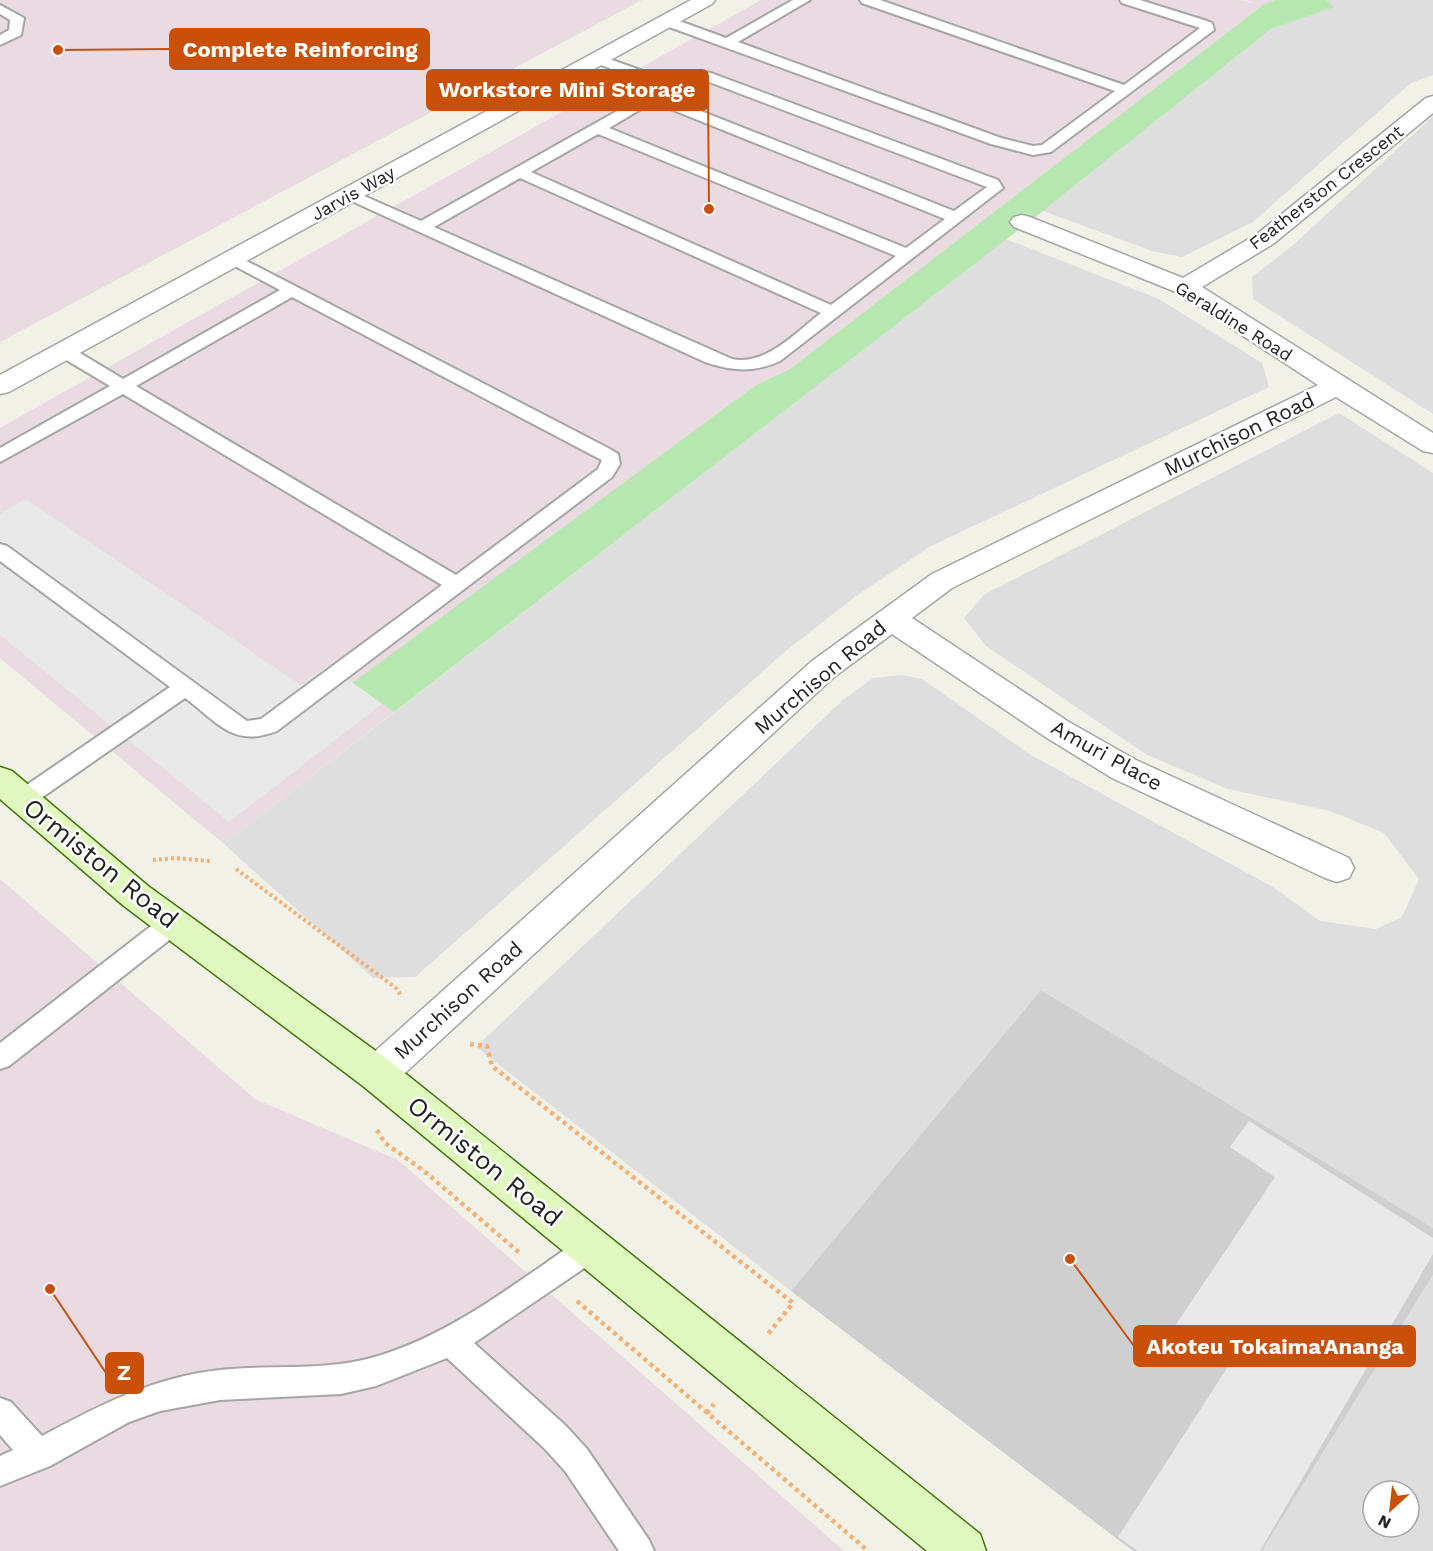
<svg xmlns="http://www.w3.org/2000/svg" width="1433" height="1551" font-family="'Work Sans',sans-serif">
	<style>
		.residential { fill: #dfdede; fill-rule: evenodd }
		.industrial { fill: #eadae1 }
		.religious { fill: #cfcfcf }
		.grass { fill: #b8e8b1 }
		.parking { fill: #e9e9e9 }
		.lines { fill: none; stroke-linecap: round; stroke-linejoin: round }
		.lane-casing { stroke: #a5a5a5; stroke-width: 4 }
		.street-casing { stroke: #a5a5a5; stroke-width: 3 }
		.secondary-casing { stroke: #437709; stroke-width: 3 }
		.path-far1 { stroke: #f5b175; stroke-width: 4; stroke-dasharray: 3 3; stroke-linecap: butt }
		.path { stroke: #f5b175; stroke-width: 4.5; stroke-dasharray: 4 4; stroke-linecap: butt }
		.lane { fill: #fff; fill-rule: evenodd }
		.street { fill: #fff; fill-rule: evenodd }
		.secondary { fill: #e0f8bf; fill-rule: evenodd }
		.labels { text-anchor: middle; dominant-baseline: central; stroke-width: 5; stroke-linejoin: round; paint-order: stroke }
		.far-street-label { font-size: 18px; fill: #212121; stroke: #fff }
		.street-label { font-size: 21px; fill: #212121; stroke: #fff }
		.near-street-label { font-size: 26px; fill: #212121; stroke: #fff }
		.leader { fill: none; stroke: #ca4f08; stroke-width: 2 }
		.callout-dot { fill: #ca4f08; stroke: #fff; stroke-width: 2 }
		.callout { fill: #ca4f08; stroke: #ca4f08; stroke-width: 2 }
		.callout-label { font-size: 22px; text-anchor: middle; font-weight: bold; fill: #fff }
	</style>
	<rect width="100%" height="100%" fill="#f1f1e8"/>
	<!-- residential -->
	<path class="residential" d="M1326,0H1433V75L1411,83L1253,222L1182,257L1152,251L1043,211L1271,29L1335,7Z
		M1433,116V414L1253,299L1252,277L1292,246Z
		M1006,239L1159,299L1262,363L1269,387L931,546L856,596L787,650L415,977L373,978L224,844Z
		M1339,413L1433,473V1228L1041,990L791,1291L476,1047L843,700L873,678L902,675L922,679L1031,755L1273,887L1320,921L1376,929L1402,917L1419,879L1384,833L1330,811L1228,789L1147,755L986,646L964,618L985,594Z
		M1433,1275V1551H1262ZM1373,1491H1409V1527H1373Z"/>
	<!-- industrial -->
	<path class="industrial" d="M0,0H642L0,342Z
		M761,0H1241L1256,4L1246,0H1275L1263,5L790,369L756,385L353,683L394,712L224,844L0,658V428Z
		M0,879L255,1099L398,1160L844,1551H0Z"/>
	<!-- religious -->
	<path class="religious" d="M1041,990L1433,1228V1275L1262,1551H1133L791,1291Z"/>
	<!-- grass -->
	<path class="grass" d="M1275,0H1326L1335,7L1271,29L1043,211L394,712L352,683L756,385L790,369L1263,5Z"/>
	<!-- parking -->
	<path class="parking" d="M26,499L301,685L328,665L382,704L229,822L0,635V514Z
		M1249,1121L1433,1238V1254L1260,1551H1138L1118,1537L1229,1365L1175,1326L1275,1177L1230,1147Z"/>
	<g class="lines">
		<!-- lane casing -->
		<g class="lane-casing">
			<path id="lane" d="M793,0H810L738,42L1001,138L1033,146L1042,145L1115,91L862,3L860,0H880L1124,85L1200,28L1122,3L1120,0H1140L1207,21L1212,23L1214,30L1051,152L1033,155L991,144L661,24L659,21L666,17L671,18L726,38Z
				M0,5L24,18L21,35L0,45V35L9,30L10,20L0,14Z
				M598,55L671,81L696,71L711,73L998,180L1003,188L780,361C753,373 732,371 705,362L345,198L342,195L350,190L355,192L421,221L660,87L593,62L591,59L593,56ZM698,79L704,80L987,187L954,211L663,96ZM653,102L945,219L906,248L609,128ZM598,134L896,256L831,305L531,172ZM520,178L821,313C796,332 766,366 732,359L434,227Z
				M233,254L608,448L618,454L620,464L612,477L277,731C233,748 219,723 185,698L31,805L23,808L15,805L12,799L15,793L170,687L0,561V544L7,546L247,721L261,719L442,585L123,394L0,462V448L110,386L58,355L55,351L58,347H70L123,379L280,290L227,262L225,259ZM292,297L594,456L602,460L598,469L456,575L136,386Z
				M173,913L182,916L185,923L182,930L9,1066L0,1069V1043L164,916Z
				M592,1234L602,1238L606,1247L602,1256L474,1343L566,1426L587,1449L649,1540L654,1551H619L565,1471L544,1448L447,1358L376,1386L341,1394L220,1400L160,1411L129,1422L50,1466L0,1486V1456L13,1450L0,1435V1398L11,1402L42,1436C100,1405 154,1377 220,1370C272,1364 327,1372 378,1356C454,1333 518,1281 582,1238Z"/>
		</g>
		<!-- street casing -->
		<g class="street-casing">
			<path id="street" d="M691,0H715L712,4L9,392L0,394V375Z
				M1433,96V113L1273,244L1202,287L1433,433V453L1423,451L1336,397L952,588L912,618L1069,722L1136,760L1349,858L1354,868L1349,878L1337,882L1325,878L1112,778L1047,738L892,634L834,677L391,1086L377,1091L363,1086L358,1074L363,1062L812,661L932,574L1318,385L1176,292L1014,227L1010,222L1014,217L1022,215L1030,217L1183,278L1257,234L1426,98Z"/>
		</g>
		<!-- secondary casing -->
		<g class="secondary-casing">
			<path id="secondary" d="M0,767L12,771L148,886L391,1062L980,1534L986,1551H927L363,1086L124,906L0,799Z"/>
		</g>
		<!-- path-far1 -->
		<path class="path-far1" d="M153,860L175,858L210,861
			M236,869L396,988L402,997"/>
		<!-- path -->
		<path class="path" d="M470,1044L487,1046L492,1066L793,1303L768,1334
			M377,1130L385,1143L424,1171L521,1254
			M577,1301L868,1551
			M707,1413L714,1404"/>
		<!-- lane -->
		<use href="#lane" class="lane"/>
		<!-- street -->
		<use href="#street" class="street"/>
		<!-- secondary -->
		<use href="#secondary" class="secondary"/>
	</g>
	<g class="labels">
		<!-- far-street labels -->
		<g class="far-street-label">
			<text transform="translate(1326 187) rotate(-38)">Featherston Crescent</text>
			<text transform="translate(353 193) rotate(-29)">Jarvis Way</text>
			<text transform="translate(1234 321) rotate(32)">Geraldine Road</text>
		</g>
		<!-- street labels -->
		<g class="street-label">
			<text transform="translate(1239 434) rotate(-26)">Murchison Road</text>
			<text transform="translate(820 677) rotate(-40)">Murchison Road</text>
			<text transform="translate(1107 755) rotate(29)">Amuri Place</text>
			<text transform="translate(458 1000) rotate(-42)">Murchison Road</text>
		</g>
		<!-- near-street labels -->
		<g class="near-street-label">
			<text transform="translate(101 863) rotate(39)">Ormiston Road</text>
			<text transform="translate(485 1161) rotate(39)">Ormiston Road</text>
		</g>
	</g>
	<!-- callouts -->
	<path class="leader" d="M58 50L170 49M709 209L708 90M1070 1259L1134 1346M50 1289L106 1373"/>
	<g class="callout-dot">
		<circle cx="58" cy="50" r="6"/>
		<circle cx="709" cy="209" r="6"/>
		<circle cx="1070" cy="1259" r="6"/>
		<circle cx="50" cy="1289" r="6"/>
	</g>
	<g class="callout">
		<rect x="170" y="29" width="259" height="40" rx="6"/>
		<rect x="427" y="70" width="281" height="40" rx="6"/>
		<rect x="1134" y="1326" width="281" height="40" rx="6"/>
		<rect x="106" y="1353" width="37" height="40" rx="6"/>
	</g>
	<g class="callout-label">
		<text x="300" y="57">Complete Reinforcing</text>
		<text x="567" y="97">Workstore Mini Storage</text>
		<text x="1275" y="1354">Akoteu Tokaima'Ananga</text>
		<text x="124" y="1380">Z</text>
	</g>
	<!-- north arrow -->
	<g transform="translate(1391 1509) rotate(207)"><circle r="28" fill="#ffffff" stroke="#a6a6a6" stroke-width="1.5"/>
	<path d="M0-4.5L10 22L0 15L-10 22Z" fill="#ca4f08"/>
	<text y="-9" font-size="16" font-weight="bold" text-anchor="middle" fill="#212121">N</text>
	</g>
</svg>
